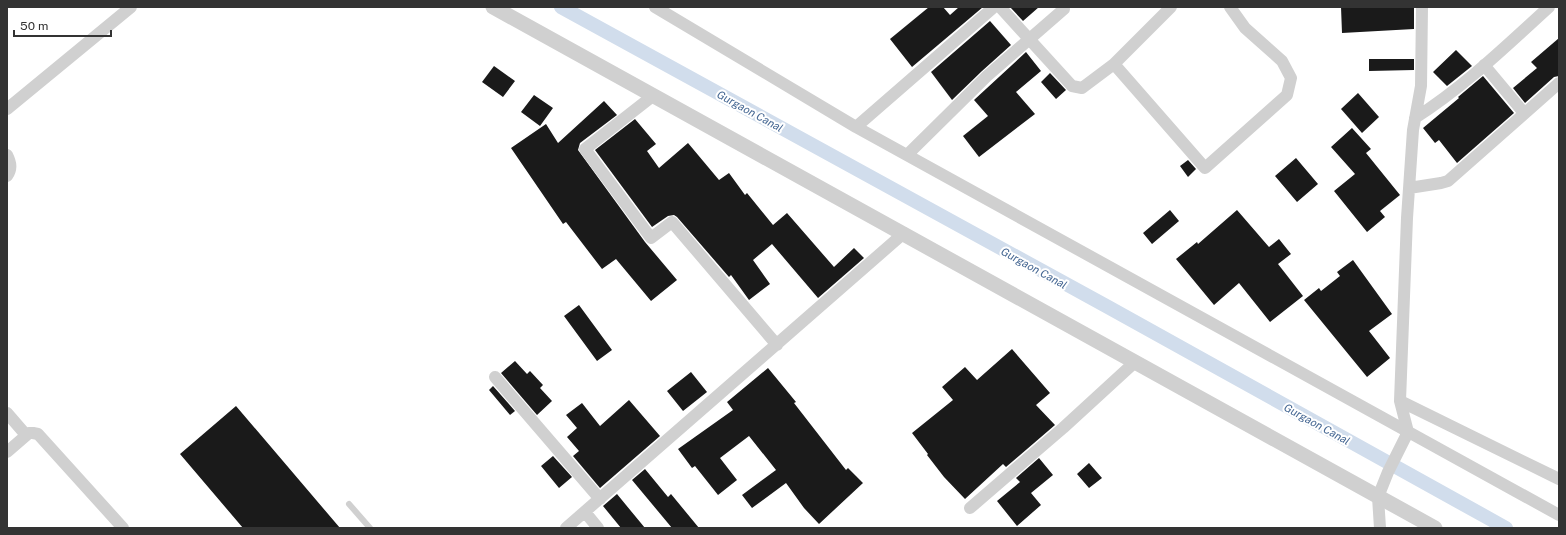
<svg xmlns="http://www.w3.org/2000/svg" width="1566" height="535" font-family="'Public Sans',sans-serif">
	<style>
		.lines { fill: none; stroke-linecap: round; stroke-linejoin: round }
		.canal { stroke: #d1ddec; stroke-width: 14 }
		.building { fill: #1a1a1a }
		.service { stroke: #d0d0d0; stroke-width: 6 }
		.minor { stroke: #d0d0d0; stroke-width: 12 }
		.tertiary { stroke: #d0d0d0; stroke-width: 15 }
		.labels { text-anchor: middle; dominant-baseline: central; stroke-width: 4; stroke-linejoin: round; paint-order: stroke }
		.water-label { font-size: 11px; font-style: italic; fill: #446692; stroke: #fff }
	</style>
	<rect width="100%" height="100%" fill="#fff"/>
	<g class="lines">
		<!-- canal -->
		<path class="canal" d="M561,7L1108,307L1506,528"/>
	</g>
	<!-- building -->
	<path class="building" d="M929,7H943L950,15L959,7H983L912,67L890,39Z
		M1010,7H1039L1023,21Z
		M1341,7H1414V29L1342,33Z
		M990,21L1011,45L982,71L952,100L931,72Z
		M1559,38V76L1554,77L1525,103L1513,88L1537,68L1531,62Z
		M1456,50L1472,66L1447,86L1433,72Z
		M1026,52L1041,71L1016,92L1035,114L979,157L963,136L988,116L974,100Z
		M1369,59H1414V70L1369,71Z
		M494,66L515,81L503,97L482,82Z
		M1050,73L1066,90L1056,99L1041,82Z
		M1483,76L1514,113L1457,163L1439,140L1435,143L1423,128L1459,98L1458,97Z
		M1358,93L1379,117L1362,133L1341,109Z
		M534,95L553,108L540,126L521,112Z
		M604,101L617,115L580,143L578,150L645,242L677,280L651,301L616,259L602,269L566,222L563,224L511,148L546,124L558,143Z
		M635,119L656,144L647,151L659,168L688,143L719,180L729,173L745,195L747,193L773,225L787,213L834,267L854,248L864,258L818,298L772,244L753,260L770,284L749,300L731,275L729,277L677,217L674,215L668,216L652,227L595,150Z
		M1352,128L1371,149L1366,153L1400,195L1380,211L1385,217L1367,232L1334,191L1355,174L1331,147Z
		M1296,158L1318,184L1297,202L1275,176Z
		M1188,160L1196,169L1188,177L1180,166Z
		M1170,210L1179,221L1152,244L1143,233Z
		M1237,210L1269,247L1279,239L1291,254L1278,264L1303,296L1270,322L1239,283L1214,305L1176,259L1197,242L1198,244Z
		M1353,260L1392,314L1369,331L1390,358L1367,377L1304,300L1319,288L1321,291L1340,276L1337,272Z
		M579,305L612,350L597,361L564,316Z
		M1012,349L1050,393L1036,405L1055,425L1006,467L1003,464L965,499L944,477L927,455L928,454L912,433L953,400L942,387L965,367L977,380Z
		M515,361L527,374L530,371L543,385L540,388L552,401L537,415L501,373Z
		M768,368L796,402L794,403L846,470L848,468L863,483L819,524L804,508L786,483L752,508L742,495L776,470L749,436L720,458L737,480L718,495L695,466L692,468L678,449L733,410L727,402Z
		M691,372L707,392L683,411L667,391Z
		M493,386L515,411L510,415L489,390Z
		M629,400L660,436L600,488L573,456L579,451L567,437L577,428L566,415L582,403L600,426Z
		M236,406L340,528H243L180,454Z
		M553,456L572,477L559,488L541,466Z
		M1039,458L1053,475L1031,493L1041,505L1017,526L997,501L1020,482L1016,478Z
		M1089,463L1102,478L1089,488L1077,474Z
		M645,469L668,497L671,494L699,528H672L632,480Z
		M617,494L626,505L645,528H621L603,506Z"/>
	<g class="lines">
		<!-- service -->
		<path class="service" d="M349,504L370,528"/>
		<!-- minor -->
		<path class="minor" d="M655,7L856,127L1559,515
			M1000,7L1072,86L1082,88L1114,64L1205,168L1287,95L1291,78L1282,61L1245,28L1230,7
			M1114,64L1171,7
			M1484,65L1524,113
			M654,95L585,149L651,238L672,222L777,345
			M7,109L131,7
			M1415,118C1464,87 1506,46 1549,7
			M856,127L994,7
			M7,155C11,163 12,169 7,176
			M907,155L987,76L1064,9
			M1409,188L1441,183L1448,181L1559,83
			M495,377L600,499
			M1400,401L1559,479
			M7,413L26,435
			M7,452L29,433H33L38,434L123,528
			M970,508L1063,428L1135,362
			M585,512L598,528
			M566,528L904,233
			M1380,528L1378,497L1388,472L1408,432L1400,401L1407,218L1413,130L1421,86L1422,7"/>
		<!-- tertiary -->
		<path class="tertiary" d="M493,7L1435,528"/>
	</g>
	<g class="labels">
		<!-- water labels -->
		<g class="water-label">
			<text transform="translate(750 111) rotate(29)">Gurgaon Canal</text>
			<text transform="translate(1034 268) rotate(29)">Gurgaon Canal</text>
			<text transform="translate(1317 424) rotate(29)">Gurgaon Canal</text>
		</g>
	</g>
	<!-- border -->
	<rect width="1566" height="535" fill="none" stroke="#333333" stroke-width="16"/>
	<!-- scale -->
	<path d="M14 30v6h97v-6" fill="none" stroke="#333333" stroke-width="2"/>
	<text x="20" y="30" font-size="12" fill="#333333" stroke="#ffffff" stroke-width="3" paint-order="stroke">50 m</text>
</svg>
